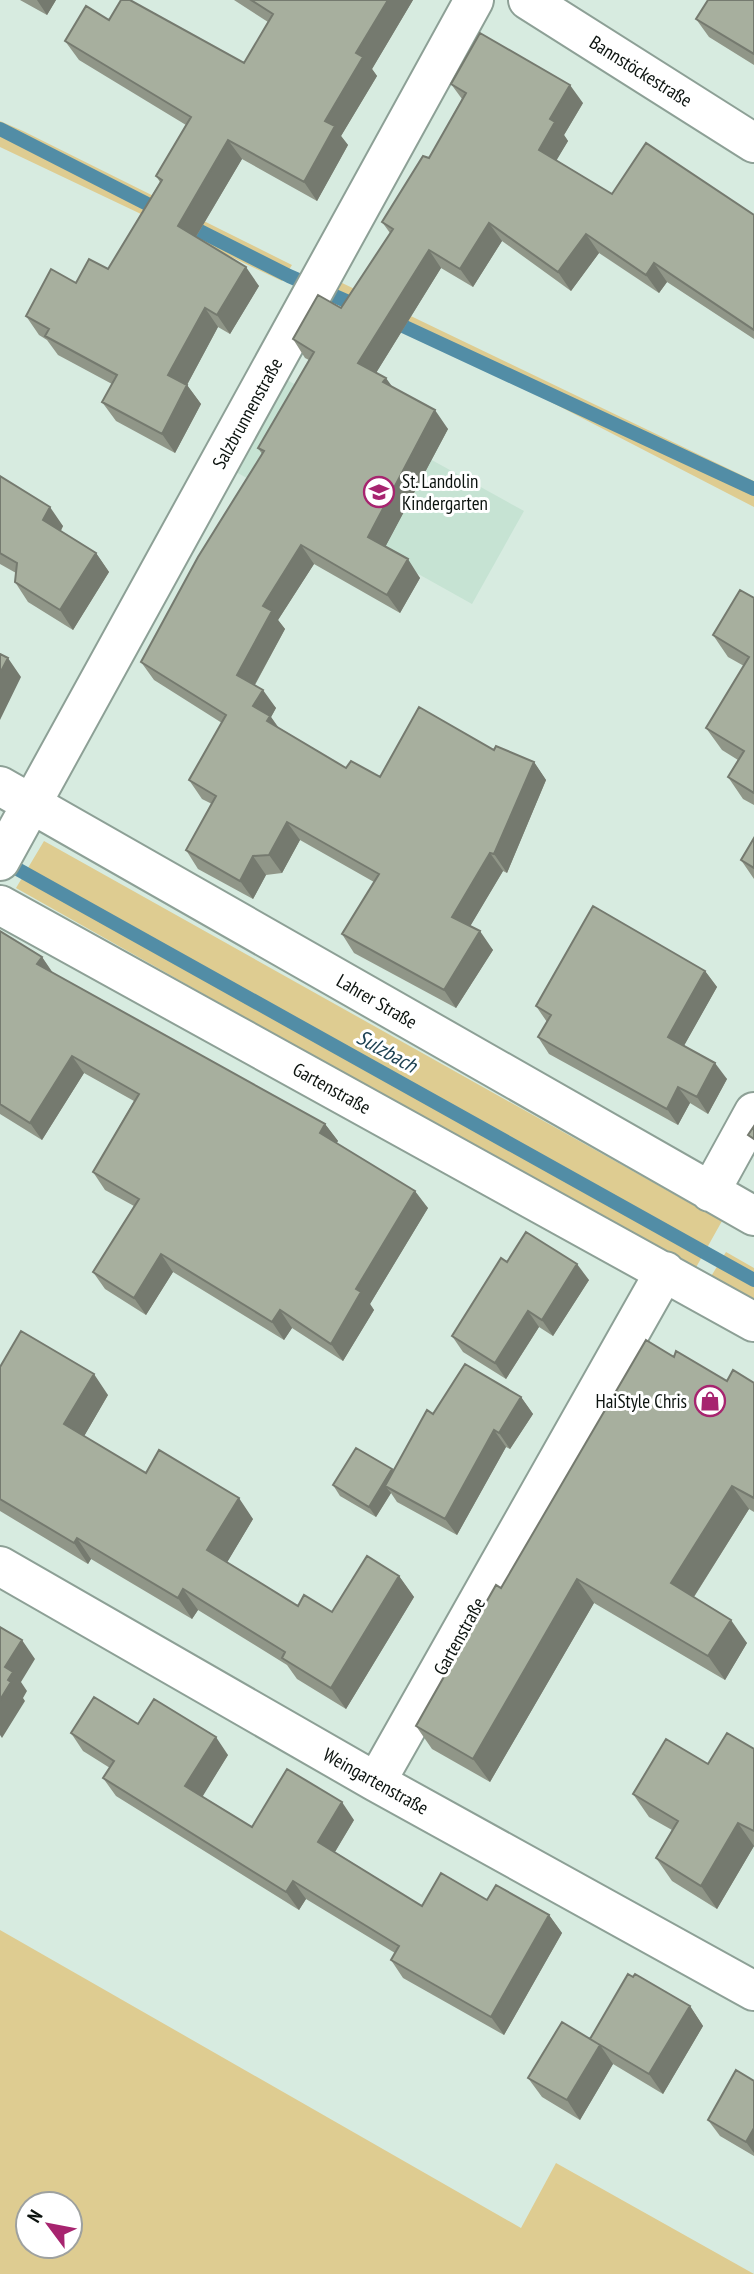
<svg xmlns="http://www.w3.org/2000/svg" width="754" height="2274" font-family="'PT Sans Narrow',sans-serif">
	<style>
		.built { fill: #c6e3d3 }
		.green { fill: #decc91; fill-rule: evenodd }
		.lines { fill: none; stroke-linecap: round; stroke-linejoin: round }
		.stream { stroke: #528da6; stroke-width: 14 }
		.minor-casing { stroke: #8da096; stroke-width: 42 }
		.minor { stroke: #fff; stroke-width: 38 }
		.wall { fill: #909688 }
		.shaded-wall { fill: #757a6f }
		.building { fill: #a7af9e; stroke: #757a6f; stroke-width: 2 }
		.labels { text-anchor: middle; dominant-baseline: central; stroke-width: 6; stroke-linejoin: round; paint-order: stroke }
		.street-label { font-size: 19px; fill: #0c130f; stroke: #fff }
		.poi-label { font-size: 19px; fill: #0c130f; stroke: #fff; text-anchor: start }
		.water-label { font-size: 21px; font-style: italic; fill: #1f4354; stroke: #fff }
	</style>
	<rect width="100%" height="100%" fill="#d7ebe0"/>
	<!-- built -->
	<path class="built" d="M287,380L524,511L472,604L236,472Z"/>
	<!-- green -->
	<path class="green" d="M0,121L23,131L292,265L282,281L0,147Z
		M338,281L754,481V507L495,373L330,300Z
		M44,841L722,1221L694,1271L16,888Z
		M726,1252L754,1268V1303L710,1278Z
		M0,1930L521,2228L556,2163L754,2274H0ZM28,2204H70V2246H28Z"/>
	<g class="lines">
		<!-- stream -->
		<path class="stream" d="M0,129L163,212
			M184,223L289,276L362,308
			M390,320L754,489
			M3,861L754,1280"/>
		<!-- minor casing -->
		<g class="minor-casing">
			<path id="minor" d="M528,0L754,143
				M0,786L754,1216
				M0,861L474,0
				M0,905L754,1322
				M710,1192L754,1112
				M0,1566L376,1782L754,1991
				M376,1782L665,1271"/>
		</g>
		<!-- minor -->
		<use href="#minor" class="minor"/>
	</g>
	<!-- wall -->
	<path class="wall" d="M20,0H56L47,15Z
		M234,0H413L372,69L377,76L341,136L348,145L317,201L242,159L196,237L259,286L230,334L218,327L187,385L201,404L175,453L116,421L102,402L112,384L58,355L47,340L39,335L26,316L76,283L108,269L160,182L156,176L186,125L79,60L65,41L109,20L244,63L268,22Z
		M754,0V65L709,37L696,19Z
		M451,84L583,103L564,135L568,141L556,160L612,194L754,215V339L667,282L659,293L599,253L571,291L502,241L473,287L441,268L376,373L393,388L448,429L385,547L420,578L400,613L314,564L278,620L285,629L255,685L276,708L271,717L279,728L346,768L380,777L494,750L534,762L546,780L507,873L503,871L470,926L493,950L456,1008L354,953L342,934L374,882L300,840L282,873L266,875L253,899L198,869L186,850L212,804L202,799L189,780L222,723L154,680L141,662L262,454L258,448L309,360L305,358L293,339L341,308L390,233L382,222L429,158L462,99Z
		M0,476L63,526L61,531L96,553L109,572L73,630L28,602L15,582L16,573L0,564Z
		M754,598V805L743,799L728,777L738,760L722,750L706,728L744,666L728,657L713,635Z
		M754,838V879L741,860Z
		M0,931L42,957L53,973L325,1124L338,1141L336,1143L428,1208L370,1304L374,1310L343,1361L292,1328L284,1340L173,1272L146,1315L105,1289L93,1272L134,1206L105,1190L93,1172L134,1101L84,1073L42,1140L0,1114Z
		M705,971L717,987L684,1045L727,1079L708,1114L690,1103L678,1125L549,1054L538,1037L547,1022L536,1006Z
		M507,1262L589,1280L553,1336L539,1327L506,1379L463,1352L452,1336Z
		M674,1357L727,1381L754,1383V1512L749,1509L694,1597L747,1643L725,1680L594,1603L490,1782L432,1749L416,1726L501,1588Z
		M0,1367L108,1395L84,1436L146,1473L253,1519L227,1562L298,1606L332,1612L399,1576L414,1597L346,1709L297,1679L287,1665L198,1610L192,1619L91,1559L88,1564L0,1511Z
		M521,1397L533,1414L510,1449L506,1447L457,1535L397,1502L391,1493L376,1517L340,1496L333,1485L392,1469L393,1471L433,1414Z
		M138,1724L228,1755L202,1796L252,1827L354,1820L335,1852L422,1906L487,1900L549,1915L562,1933L504,2035L403,1978L391,1960L395,1953L306,1899L299,1910L116,1796L103,1778L110,1768L83,1751L71,1733Z
		M754,1749V1846L717,1909L672,1881L656,1858L672,1830L649,1817L633,1794L708,1764Z
		M690,2006L703,2026L663,2094L613,2064L580,2120L542,2097L528,2078L590,2039Z
		M754,2081V2156L720,2136L708,2120Z"/>
	<!-- shaded-wall -->
	<path class="shaded-wall" d="M37,0H56L47,15Z
		M388,0H413L372,69L377,76L341,136L348,145L317,201L304,182L325,121L356,53Z
		M570,85L583,103L564,135L568,141L552,168L539,150L550,119Z
		M228,140L242,159L191,245L178,226Z
		M489,223L502,241L473,287L460,269Z
		M586,234L599,253L571,291L558,272Z
		M429,250L441,268L371,381L358,363Z
		M654,263L667,282L659,293L646,275Z
		M246,267L259,286L230,334L217,315Z
		M205,308L218,327L182,394L168,375Z
		M386,378L399,396L383,382Z
		M187,385L201,404L175,453L162,434Z
		M435,410L448,429L381,555L368,537Z
		M50,507L63,526L56,539L43,520Z
		M301,545L314,564L278,620L285,629L250,693L237,675L263,606Z
		M96,553L109,572L73,630L60,610Z
		M408,559L420,578L400,613L387,595Z
		M8,658L21,677L0,720V673Z
		M263,690L276,708L271,717L283,735L280,740L253,706Z
		M534,762L546,780L507,873L494,854Z
		M287,822L300,840L282,873L269,855Z
		M490,853L503,871L465,935L452,917Z
		M253,856L266,875L253,899L240,881Z
		M480,931L493,950L456,1008L444,990Z
		M42,957L54,975L37,964Z
		M705,971L717,987L680,1053L668,1037Z
		M72,1056L84,1073L42,1140L30,1123Z
		M715,1063L727,1079L708,1114L697,1097Z
		M678,1087L690,1103L678,1125L667,1109Z
		M325,1124L338,1141L332,1151L320,1133Z
		M415,1191L428,1208L370,1304L374,1310L343,1361L331,1344L356,1289Z
		M161,1254L173,1272L146,1315L134,1298Z
		M577,1264L589,1280L553,1336L542,1320Z
		M280,1310L292,1328L284,1340L272,1322Z
		M528,1311L539,1327L506,1379L495,1363Z
		M94,1374L108,1395L79,1445L64,1424Z
		M521,1397L533,1414L510,1449L499,1433Z
		M494,1430L506,1447L457,1535L445,1519Z
		M392,1469L399,1480L385,1486L391,1493L376,1517L369,1507Z
		M732,1486L749,1509L688,1606L671,1583Z
		M239,1498L253,1519L222,1571L207,1550Z
		M77,1538L91,1559L88,1564L74,1543Z
		M399,1576L414,1597L346,1709L331,1688Z
		M577,1579L594,1603L490,1782L473,1759Z
		M183,1589L198,1610L192,1619L178,1598Z
		M731,1620L747,1643L725,1680L708,1656Z
		M22,1640L35,1659L21,1682L27,1691L23,1698L25,1701L2,1738L0,1735V1700L8,1680L5,1667Z
		M216,1737L228,1755L198,1804L185,1786Z
		M342,1802L354,1820L330,1860L318,1842Z
		M738,1823L754,1846L717,1909L701,1886Z
		M293,1881L306,1899L299,1910L286,1892Z
		M549,1915L562,1933L504,2035L491,2017Z
		M690,2006L703,2026L663,2094L649,2074Z
		M600,2045L613,2064L580,2120L567,2100Z
		M754,2128V2153L746,2142Z"/>
	<!-- building -->
	<path class="building" d="M121,0H130L244,63L273,14L251,0H388L356,53L363,57L325,121L335,126L304,182L228,140L178,226L246,267L217,315L205,308L168,375L187,385L162,434L102,402L117,375L45,336L49,329L26,316L51,269L76,283L89,259L108,269L162,180L156,176L191,117L65,41L86,6L109,20Z
		M708,0H754V54L696,19Z
		M480,33L570,85L550,119L555,122L539,150L612,194L646,143L754,215V330L654,263L646,275L586,234L558,272L489,223L460,269L429,250L358,363L386,378L383,382L435,410L368,537L408,559L387,595L301,545L263,606L272,611L237,675L263,690L253,706L270,716L267,721L346,768L351,761L380,777L419,707L494,750L496,746L534,762L494,854L490,853L452,917L480,931L444,990L342,934L379,874L287,822L269,855L253,856L240,881L186,850L216,796L189,780L226,715L141,662L198,557L264,451L258,448L314,352L293,339L318,295L341,308L393,229L382,222L423,156L429,158L466,93L451,84Z
		M0,476L50,507L43,520L96,553L60,610L15,582L17,563L0,553Z
		M740,590L754,598V793L728,777L744,751L706,728L749,657L713,635Z
		M0,654L8,658L0,673Z
		M754,838V868L741,860Z
		M593,906L705,971L668,1037L715,1063L697,1097L678,1087L667,1109L538,1037L551,1015L536,1006Z
		M0,931L42,957L37,964L325,1124L320,1133L415,1191L356,1289L361,1292L331,1344L280,1310L272,1322L161,1254L134,1298L93,1272L139,1199L93,1172L139,1094L72,1056L30,1123L0,1104Z
		M754,1126V1139L748,1135Z
		M526,1232L577,1264L542,1320L528,1311L495,1363L452,1336L501,1258L507,1262Z
		M21,1331L94,1374L64,1424L146,1473L159,1450L239,1498L207,1550L298,1606L304,1595L332,1612L367,1556L399,1576L331,1688L282,1658L285,1652L183,1589L178,1598L77,1538L74,1543L0,1499V1367Z
		M646,1340L674,1357L676,1351L727,1381L733,1370L754,1383V1498L732,1486L671,1583L731,1620L708,1656L577,1579L473,1759L416,1726L496,1585L501,1588Z
		M465,1364L521,1397L499,1433L494,1430L445,1519L385,1486L427,1410L433,1414Z
		M356,1448L392,1469L369,1507L333,1485Z
		M0,1627L22,1640L5,1667L13,1672L8,1680L11,1682L0,1700Z
		M94,1697L138,1724L154,1699L216,1737L185,1786L252,1827L287,1769L342,1802L318,1842L422,1906L441,1873L487,1900L496,1885L549,1915L491,2017L391,1960L399,1946L293,1881L286,1892L103,1778L114,1761L71,1733Z
		M727,1733L754,1749V1831L738,1823L701,1886L656,1858L678,1821L633,1794L666,1739L708,1764Z
		M628,1974L633,1977L635,1974L690,2006L649,2074L590,2039Z
		M562,2022L600,2045L567,2100L528,2078Z
		M736,2070L754,2081V2128L746,2142L708,2120Z"/>
	<!-- icons -->
	<defs>
		<g id="school-ring" transform="scale(1.575)"><circle r="9.5" fill="#fff" stroke="#a7246f" stroke-width="1.5"/><path d="M0-5L7-2L0 1L-7-2ZM-4 1L0 2.5L4 1V4Q0 6-4 4Z" fill="#a7246f"/></g>
		<g id="shop-ring" transform="scale(1.575)"><circle r="9.5" fill="#fff" stroke="#a7246f" stroke-width="1.5"/><path d="M-5-2.5h2.3a2.7 3.5 0 0 1 5.4 0H5L5.5 6h-11ZM-1.5-2.5h3a1.5 2.3 0 0 0-3 0Z" fill="#a7246f"/></g>
	</defs>
	<g fill-rule="evenodd">
		<use href="#school-ring" x="379" y="492"/>
		<use href="#shop-ring" x="710" y="1401"/>
	</g>
	<g class="labels">
		<!-- street labels -->
		<g class="street-label">
			<text transform="translate(641 71) rotate(32)">Bannstöckestraße</text>
			<text transform="translate(247 413) rotate(-61)">Salzbrunnenstraße</text>
			<text transform="translate(377 1001) rotate(30)">Lahrer Straße</text>
			<text transform="translate(332 1088) rotate(29)">Gartenstraße</text>
			<text transform="translate(459 1636) rotate(-61)">Gartenstraße</text>
			<text transform="translate(376 1781) rotate(29)">Weingartenstraße</text>
		</g>
		<!-- poi labels -->
		<g class="poi-label">
			<text x="402" y="481">St. Landolin<tspan x="402" dy="22">Kindergarten</tspan></text>
			<text x="687" y="1401" text-anchor="end">HaiStyle Chris</text>
		</g>
		<!-- water labels -->
		<g class="water-label">
			<text transform="translate(387 1051) rotate(29)">Sulzbach</text>
		</g>
	</g>
	<!-- north arrow -->
	<g transform="translate(49 2225) rotate(302)"><circle r="33" fill="#ffffff" stroke="#9ea19f" stroke-width="2"/>
	<path d="M0-5L12 26L0 18L-12 26Z" fill="#a7246f"/>
	<text y="-10" font-size="19" font-weight="bold" text-anchor="middle" fill="#0c130f">N</text>
	</g>
</svg>
